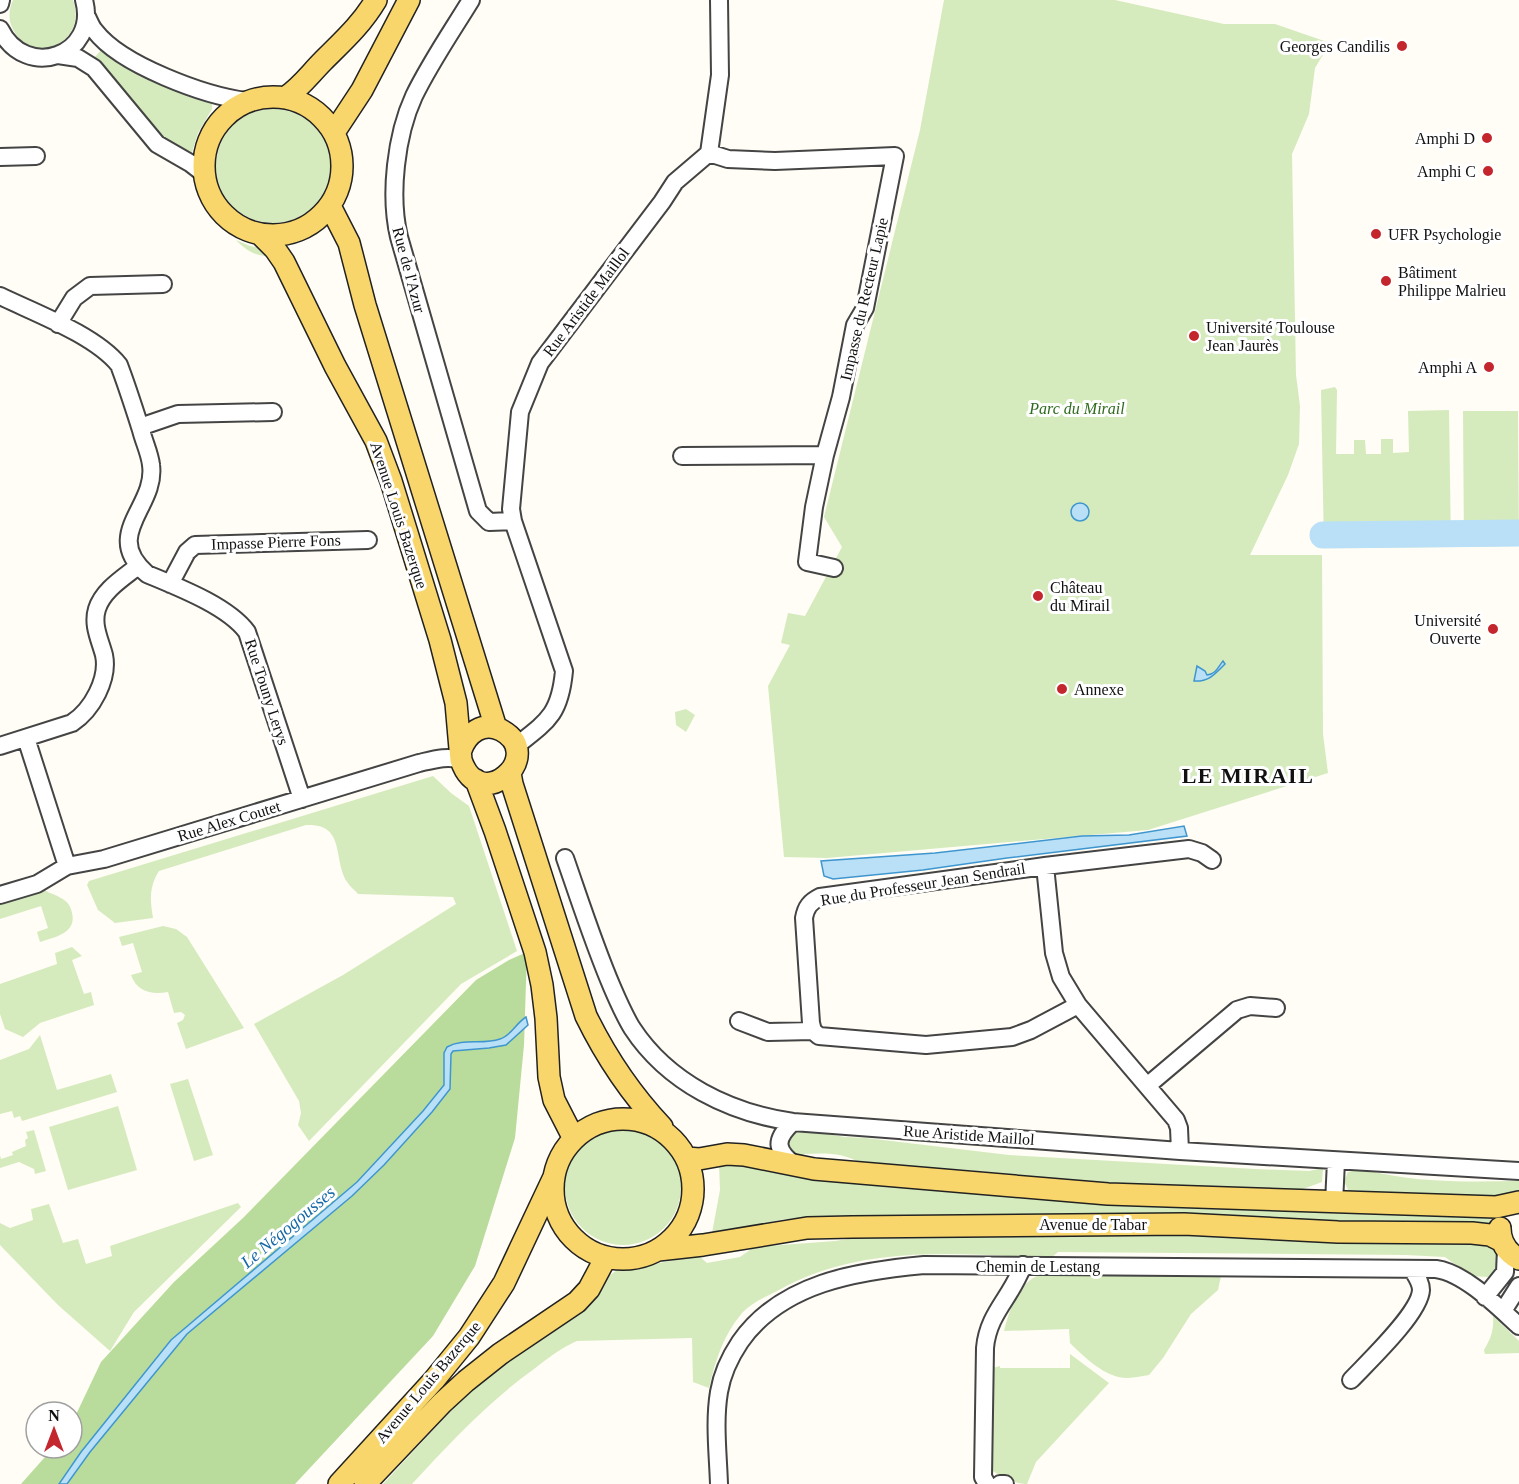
<svg xmlns="http://www.w3.org/2000/svg" width="1519" height="1484" font-family="Georgia,serif">
	<style>
		.green { fill: #d5ebbd }
		.forest { fill: #b9dc9c }
		.water { fill: #b9e0f7; stroke: #3f96cf; stroke-width: 1.5 }
		.lines { fill: none; stroke-linecap: round; stroke-linejoin: round }
		.river { stroke: #b9e0f7; stroke-width: 27 }
		.minor-casing { stroke: #444; stroke-width: 20 }
		.major-casing { stroke: #222; stroke-width: 24 }
		.minor { stroke: #fff; stroke-width: 16 }
		.major { stroke: #f9d66b; stroke-width: 21 }
		.poi-dot { fill: #c4262e; stroke: #fff; stroke-width: 2 }
		.labels { text-anchor: middle; dominant-baseline: central; stroke-width: 6; stroke-linejoin: round; paint-order: stroke }
		.poi-label { font-size: 16px; fill: #111; stroke: #fff; text-anchor: end }
		.street-label { font-size: 16px; fill: #111; stroke: #fff }
		.park-label { font-size: 16px; font-style: italic; fill: #2f6b1f; stroke: #fff }
		.water-label { font-size: 18px; font-style: italic; fill: #1768a6; stroke: #fff }
		.district-label { font-size: 22px; font-weight: bold; letter-spacing: 1.5px; fill: #111; stroke: #fff }
	</style>
	<rect width="100%" height="100%" fill="#fffdf5"/>
	<!-- green -->
	<path class="green" d="M13,0H73C89,44 29,68 12,27C8,18 9,9 13,0Z
		M944,0H1115L1224,24H1275L1330,43L1315,68L1309,114L1292,154L1296,375L1300,406L1299,444L1288,475L1250,555H1322L1323,734L1328,773L1148,830L827,858L784,857L768,686L790,645L781,643L788,613L805,616L842,547L824,517L920,130Z
		M102,49L121,65L155,82L208,101L212,104V109L198,133L192,152L170,144L156,132L94,58Z
		M216 166a57 57 0 1 1 114 0a57 57 0 1 1-114 0Z
		M236,240L250,246L270,250L269,256C254,256 246,250 236,240Z
		M1335,387L1337,390L1336,454H1354V440H1365L1366,454H1381V439H1393V453L1409,452L1408,411L1449,410L1451,547L1324,548L1321,390Z
		M1463,411H1518L1519,546L1464,547Z
		M686,709L695,715L686,732L676,725L675,712Z
		M433,776L451,793L469,806L517,951L461,984L309,1141L298,1125L301,1113L299,1101L254,1024L343,975L456,904L453,897L358,894C355,890 350,887 348,883C332,861 347,823 306,825L159,871C149,887 150,900 153,918L115,923L98,910L87,885L89,881Z
		M38,881C47,895 49,891 61,898C67,901 71,906 72,913C77,933 55,937 40,942L37,932L48,928L41,906L0,919V896Z
		M163,926L176,929L187,937L244,1028L186,1049L177,1023L183,1020L185,1015L181,1012L174,1013L168,992C152,995 137,992 131,975L142,972L133,943L122,946L119,937Z
		M72,947L82,956L72,960L84,994L91,992L94,1005L40,1023L23,1037L5,1029L0,1014V984L57,964L55,953Z
		M40,1035L57,1090L111,1074L117,1092L22,1121L20,1116L14,1118L12,1111L0,1114V1060L29,1049Z
		M188,1079L213,1155L194,1161L170,1084Z
		M118,1106L137,1170L68,1190L49,1127Z
		M565 1187a58 58 0 1 1 116 0a58 58 0 1 1-116 0Z
		M34,1130L46,1171L35,1174L34,1169L19,1162L0,1168V1155L1,1159L13,1155L12,1152L26,1146L25,1140L28,1138L26,1132Z
		M801,1130L845,1137L866,1138L1009,1155L1255,1169L1309,1171L1323,1168L1322,1182L1303,1189L1284,1191L1136,1186L967,1170L861,1164C845,1152 823,1153 804,1154L799,1159L790,1155L786,1140L792,1132Z
		M732,1161L1111,1200L1337,1212L1491,1217L1490,1228L996,1216H872L785,1219L712,1233L720,1190L719,1164Z
		M1362,1169C1413,1183 1467,1182 1519,1181V1190L1497,1200L1355,1195L1348,1190L1344,1181L1348,1172Z
		M238,1203L241,1207L134,1312L110,1351L58,1305L0,1245V1223L10,1228L33,1220L31,1209L49,1204L63,1243L78,1239L86,1264L112,1256L110,1246Z
		M1124,1234L1258,1238L1452,1239L1491,1245L1500,1253L1499,1269L1488,1277L1471,1276L1445,1257L1406,1255L1058,1252L1051,1258C960,1254 860,1243 777,1291C765,1297 751,1303 742,1313C724,1334 715,1361 709,1388L693,1382L692,1338L577,1341C561,1348 548,1358 534,1369C488,1402 450,1443 412,1484H383L473,1387L525,1348L570,1317L588,1308L600,1291L607,1277L619,1269H631L698,1255L707,1263L740,1257L754,1247L835,1241L869,1236Z
		M1039,1275L1221,1276L1218,1290L1191,1314L1163,1358L1149,1375C1141,1376 1133,1378 1125,1378C1105,1377 1084,1357 1070,1343L1069,1329L1004,1331C1009,1310 1019,1283 1039,1275Z
		M1493,1316L1519,1341V1353L1485,1354L1484,1350C1491,1338 1494,1330 1493,1316Z
		M1070,1354L1109,1383L1036,1462L1027,1484C1016,1484 1002,1477 993,1471L992,1368L1000,1366V1368H1070Z"/>
	<!-- forest -->
	<path class="forest" d="M527,952L524,1045L515,1138L475,1266L433,1336L295,1484H21L53,1448H72V1423L101,1362L174,1282L244,1217L476,980L509,960Z"/>
	<!-- water -->
	<path class="water" d="M1071 512a9 9 0 1 1 18 0a9 9 0 1 1-18 0Z
		M1223,661L1225,664C1215,674 1209,682 1194,681L1197,666L1205,671L1207,675C1216,674 1218,667 1223,661Z
		M1184,826L1187,836L1007,858L923,870L833,879L824,876L821,861L935,853L1082,836L1129,835Z
		M526,1017L528,1025L506,1045L489,1048L453,1051L451,1054L450,1089L432,1112L384,1165L352,1196L187,1334L90,1452L67,1484H59L81,1452L171,1340L357,1182L423,1111L444,1085V1053L447,1047C463,1038 483,1045 500,1039C511,1036 516,1023 526,1017Z"/>
	<g class="lines">
		<!-- river -->
		<path class="river" d="M1323,535L1519,533"/>
		<!-- minor casing -->
		<g class="minor-casing">
			<path id="minor" d="M471,0C452,31 430,63 414,96C396,135 389,195 399,237L478,511L489,522L513,521
				M0,4L1,0
				M86,15C89,20 91,27 95,31C121,65 205,96 247,101
				M0,29C26,82 99,55 84,0
				M58,55L78,58L94,68L157,144L190,163L203,173
				M709,153L728,159L775,161L895,156L865,308L855,325L841,397L825,455L814,507L807,562L834,568
				M0,157L36,156
				M0,296C35,313 95,335 119,365C127,386 134,408 141,430C144,442 150,454 151,465C157,507 101,534 147,574C178,587 228,606 247,632L302,799
				M58,324L74,298L90,286L163,284
				M140,427L178,414L273,412
				M682,456L825,455
				M170,584L187,552L195,545L368,540
				M26,738L67,866
				M0,746L72,723C92,710 109,679 104,655C100,640 92,625 97,609C103,590 123,578 138,566
				M516,746C548,721 560,714 564,671L513,521L511,509L520,412L540,363L662,202L675,182L709,153L720,75L719,0
				M565,858C580,901 594,945 612,987C618,1001 624,1015 632,1028C668,1083 730,1113 793,1122L1180,1151L1519,1171
				M1045,866L1054,953L1061,977L1078,1005L1176,1120L1179,1128L1180,1151
				M0,895L37,884L67,866L104,859L419,763C432,760 448,755 461,760
				M1078,1005L1031,1030L1012,1037L926,1045L819,1036L813,1031L811,1023L804,918C806,907 810,902 820,897L1045,866L1189,849L1202,853L1212,860
				M739,1021L768,1032L813,1031
				M1147,1086L1237,1010L1250,1006L1276,1008
				M793,1122C774,1140 775,1150 796,1166
				M1334,1203L1336,1161
				M1485,1297L1505,1272L1506,1249
				M1503,1311L1519,1286
				M1351,1380C1368,1362 1420,1313 1421,1290C1421,1282 1416,1276 1412,1269
				M719,1484C718,1454 714,1422 719,1392C722,1374 730,1357 740,1342C781,1283 857,1271 924,1265L1436,1269C1465,1273 1498,1307 1519,1326
				M987,1484L983,1477L985,1348C988,1313 1012,1297 1023,1265
				M1000,1484H1005"/>
		</g>
		<!-- major casing -->
		<g class="major-casing">
			<path id="major" d="M204 166a69 69 0 1 1 138 0a69 69 0 1 1-138 0Z
				M286,97C301,87 310,74 323,61C344,40 361,25 376,0
				M335,131L362,90L409,0
				M330,206L349,243L365,305L496,728
				M261,235L275,249L284,262L335,366L376,441L391,481L440,640L456,703L461,760C480,817 548,755 501,730C483,721 467,733 461,750
				M510,773L512,784L586,1016C606,1057 631,1094 662,1127
				M476,780L495,831L535,952L542,985L546,1018L549,1077L554,1100L574,1139
				M553 1189a70 70 0 1 1 140 0a70 70 0 1 1-140 0Z
				M687,1158L699,1159L727,1154L744,1155L814,1169L1108,1194L1496,1207L1519,1202
				M1500,1228C1500,1242 1506,1252 1519,1259
				M658,1250L703,1245L807,1228L852,1227L1184,1224L1338,1232L1472,1233L1490,1235L1502,1241
				M339,1484L434,1380L469,1337L504,1283L553,1179
				M365,1484L442,1403L466,1381L500,1354L577,1302L589,1289L606,1257"/>
		</g>
		<!-- minor -->
		<use href="#minor" class="minor"/>
		<!-- major -->
		<use href="#major" class="major"/>
	</g>
	<!-- markers -->
	<g class="poi-dot">
		<circle cx="1402" cy="46" r="6"/>
		<circle cx="1487" cy="138" r="6"/>
		<circle cx="1488" cy="171" r="6"/>
		<circle cx="1376" cy="234" r="6"/>
		<circle cx="1386" cy="281" r="6"/>
		<circle cx="1194" cy="336" r="6"/>
		<circle cx="1489" cy="367" r="6"/>
		<circle cx="1038" cy="596" r="6"/>
		<circle cx="1493" cy="629" r="6"/>
		<circle cx="1062" cy="689" r="6"/>
	</g>
	<g class="labels">
		<!-- poi labels -->
		<g class="poi-label">
			<text x="1390" y="46">Georges Candilis</text>
			<text x="1475" y="138">Amphi D</text>
			<text x="1476" y="171">Amphi C</text>
			<text x="1388" y="234" text-anchor="start">UFR Psychologie</text>
			<text x="1398" y="272" text-anchor="start">Bâtiment<tspan x="1398" dy="18">Philippe Malrieu</tspan></text>
			<text x="1206" y="327" text-anchor="start">Université Toulouse<tspan x="1206" dy="18">Jean Jaurès</tspan></text>
			<text x="1477" y="367">Amphi A</text>
			<text x="1050" y="587" text-anchor="start">Château<tspan x="1050" dy="18">du Mirail</tspan></text>
			<text x="1481" y="620">Université<tspan x="1481" dy="18">Ouverte</tspan></text>
			<text x="1074" y="689" text-anchor="start">Annexe</text>
		</g>
		<!-- street labels -->
		<g class="street-label">
			<text transform="translate(409 270) rotate(75)">Rue de l'Azur</text>
			<text transform="translate(864 299) rotate(-77)">Impasse du Recteur Lapie</text>
			<text transform="translate(586 302) rotate(-53)">Rue Aristide Maillol</text>
			<text transform="translate(399 515) rotate(72)">Avenue Louis Bazerque</text>
			<text transform="translate(276 542) rotate(-2)">Impasse Pierre Fons</text>
			<text transform="translate(267 692) rotate(72)">Rue Touny Lerys</text>
			<text transform="translate(229 821) rotate(-17)">Rue Alex Coutet</text>
			<text transform="translate(923 884) rotate(-9)">Rue du Professeur Jean Sendrail</text>
			<text transform="translate(969 1135) rotate(4)">Rue Aristide Maillol</text>
			<text x="1093" y="1224">Avenue de Tabar</text>
			<text x="1038" y="1266">Chemin de Lestang</text>
			<text transform="translate(428 1382) rotate(-50)">Avenue Louis Bazerque</text>
		</g>
		<!-- park labels -->
		<g class="park-label">
			<text x="1077" y="408">Parc du Mirail</text>
		</g>
		<!-- water labels -->
		<g class="water-label">
			<text transform="translate(288 1227) rotate(-40)">Le Négogousses</text>
		</g>
		<!-- district labels -->
		<g class="district-label">
			<text x="1248" y="775">LE MIRAIL</text>
		</g>
	</g>
	<!-- north arrow -->
	<g transform="translate(54 1430)"><circle r="28" fill="#ffffff" stroke="#a0a0a0" stroke-width="1.5"/>
	<path d="M0-4.5L10 22L0 15L-10 22Z" fill="#c4262e"/>
	<text y="-9" font-size="16" font-weight="bold" text-anchor="middle" fill="#111111">N</text>
	</g>
</svg>
